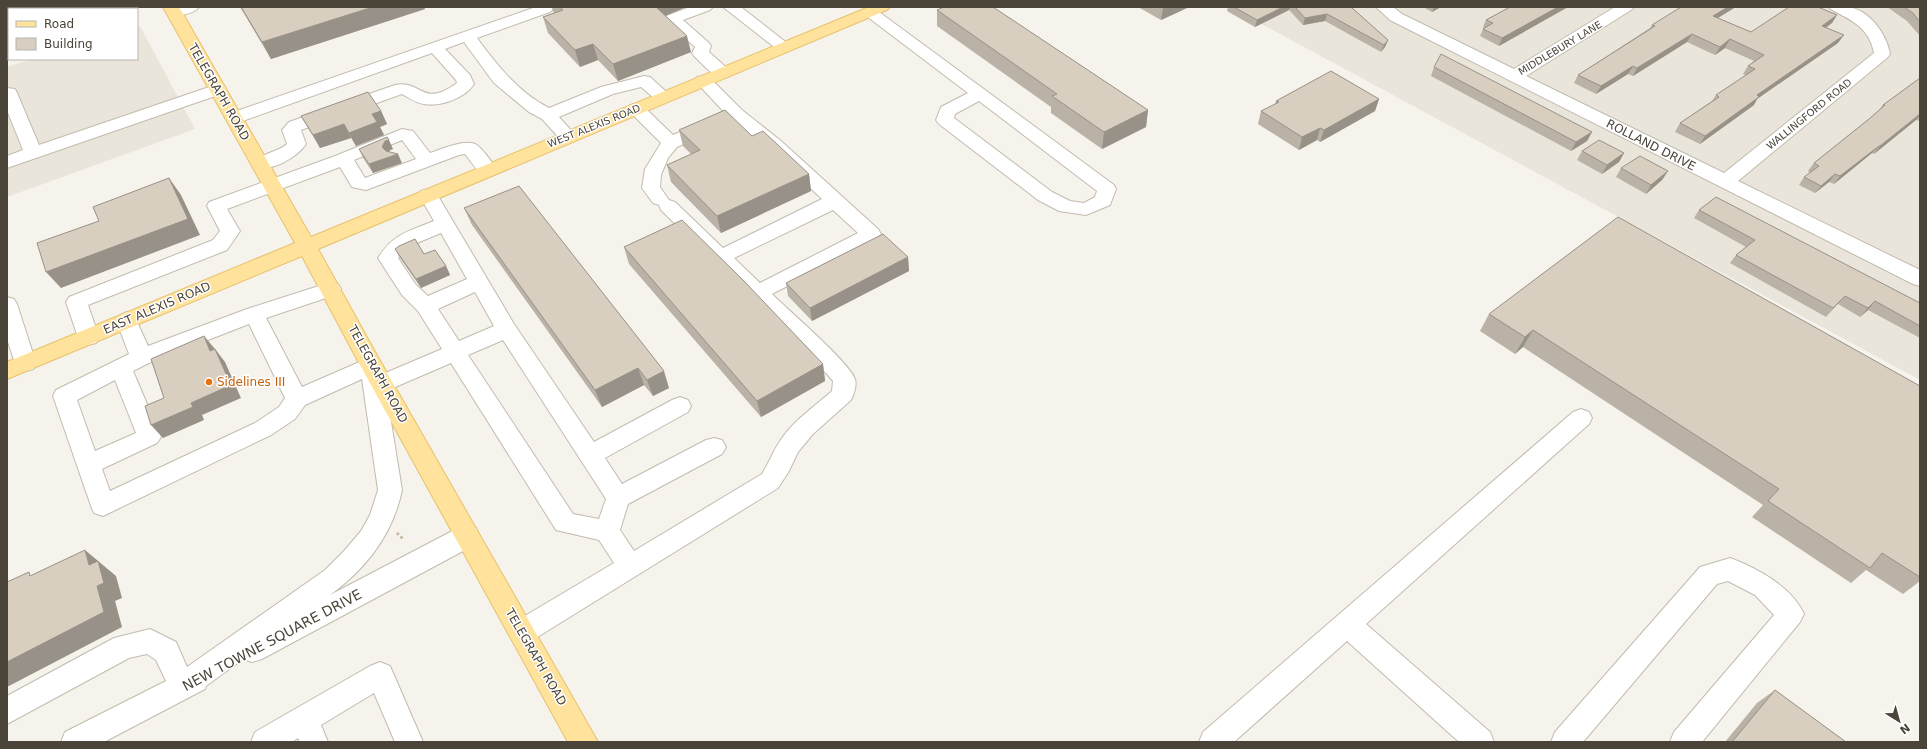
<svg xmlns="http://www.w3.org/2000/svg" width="1927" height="749" font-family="'DejaVu Sans',sans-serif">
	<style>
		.residential { fill: #eae5da }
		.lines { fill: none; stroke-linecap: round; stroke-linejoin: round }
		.minor-casing { stroke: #c2bbae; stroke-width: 2 }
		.major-casing { stroke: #e6c16a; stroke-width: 2 }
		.path { stroke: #c4b79f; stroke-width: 3; stroke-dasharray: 2.5 2.5; stroke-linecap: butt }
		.minor { fill: #fff; fill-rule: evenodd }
		.major { fill: #ffe39c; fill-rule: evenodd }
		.wall { fill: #bab2a6 }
		.shaded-wall { fill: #979187 }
		.building { fill: #d8cfc1; stroke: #979187 }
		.food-dot { fill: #e8710a; stroke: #fff; stroke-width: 1.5 }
		.labels { text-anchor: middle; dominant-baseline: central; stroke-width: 3; stroke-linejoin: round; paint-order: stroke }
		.far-street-label { font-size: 10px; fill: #4b4439; stroke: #fff }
		.street-label { font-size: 12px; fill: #4b4439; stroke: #fff }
		.food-label { font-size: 12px; fill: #c56008; stroke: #fff; text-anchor: start }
		.near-street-label { font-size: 14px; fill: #4b4439; stroke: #fff }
	</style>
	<rect width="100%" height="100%" fill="#f6f3ec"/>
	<!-- residential -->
	<path class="residential" d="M1230,7H1920V380Z
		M140,26L195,129L7,197V67L33,59H137V27Z"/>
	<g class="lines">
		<!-- minor casing -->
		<g class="minor-casing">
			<path id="minor" d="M174,7H199C194,14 177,17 169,15L166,12L169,9Z
				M536,7H551L553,9L550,12L477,38C497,65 518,92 549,108L601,87L644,76L650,77L672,97L669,101C657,104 650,94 641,87L613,94L559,117L577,137L574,141L568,142L562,141L542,119L529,112L494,83L464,42L445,49L470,75L474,84C465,98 441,107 424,104C416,103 409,98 402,94L301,130L306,144C297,158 270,172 254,168L251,164C257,155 278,152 287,144L282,130L289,122L395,85C422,79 421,109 457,83L456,80L432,53L240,122L234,123L228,122L225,118L228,114Z
				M690,7H713L710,10L683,20L709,43L711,46L709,52L728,69L730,73L728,77C714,80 704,65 694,56L692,53L695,47L664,19L666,16Z
				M723,7H741L792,47L790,50L784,52L778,50Z
				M870,7L875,9L1114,185L1116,189L1110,205L1086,215L1059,211L1038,200L939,124L936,120L941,107L968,93L865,15L862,12L865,9ZM979,101L1097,191L1095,197L1084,203L1070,201L1052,192L954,118L955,114Z
				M1376,7H1393L1402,14L1514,69L1615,7H1634L1631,10L1526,76L1724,173L1874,53C1870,29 1852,20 1832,10L1829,7C1836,7 1842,6 1848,7C1870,10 1887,35 1890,54L1888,57L1738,181L1920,270V286L1913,284L1390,20Z
				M703,76L709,77L742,110L781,141L878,229L881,234L878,239L772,294C788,310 849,362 855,379C857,386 854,394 851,400L813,434L798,452L789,471L778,488L531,641L522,644L513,641L509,632L513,623L614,563L599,540L556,530L451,363L386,391L402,490C393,534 366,569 330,595L458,528L467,525L476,528L479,536L476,544L262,659L252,662L243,659L206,686L205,689L104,742H61L65,732L166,681L156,660L147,654L129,658L7,724V696L114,638L150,629L176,642L187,667L325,570L344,551L361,531L370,515L378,490L362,379L305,405L295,419L271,435L103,516L94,513L91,506L53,396L56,390L129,354L116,320L120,315L127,312L134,315L148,346L247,309L331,282L338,284L341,289L338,294L266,318L302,387L371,357L379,359L383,374L442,349L418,311L402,295L378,258C393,234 409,231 434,221L419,195L421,191L428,189L435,191L514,324L594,442L672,400L680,397L688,400L691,406L688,412L605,458L622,484L706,440L714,438L722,440L726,447L722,454L628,504L620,530L634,551L762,474C769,463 773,451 780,441C793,421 815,406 832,391L833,381L826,373L661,210L659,205L653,203L642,188L645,169L661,143L627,109L630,105L636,104L642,105L673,135L725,113L695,81L697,77ZM734,121L769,149L822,199L723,248L675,202L669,200L660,187L661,175L668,158L677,147ZM833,210L858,233L760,283L734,258ZM441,233L467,279L428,296L416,285L398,258L412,245ZM475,292L494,326L459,341L438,309ZM249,324L285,398L279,407L255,423L110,491L102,469L157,443L161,437L133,371L149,363ZM503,340L606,499L599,519L573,514L468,355ZM115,380L136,433L95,451L77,400Z
				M218,84L224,85L226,89L224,93L7,168V156L23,150L7,110V88L15,89L17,93L39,145Z
				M402,129L413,131L430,153C441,149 467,138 477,145C484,151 492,162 497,170L494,174C480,178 474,165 465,154L459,155L366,190L352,187L340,167L227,209L240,231L227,250L88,305L99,337L96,343L88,345L80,343L66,302L69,297L213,240L220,231L207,206L209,202L335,156ZM402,140L416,159L365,178L354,160Z
				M7,297L14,299L17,304L36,363L33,369L25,371L17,369L7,339Z
				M1581,409L1589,412L1592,418L1589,424L1366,624L1490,732L1494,742H1459L1347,641L1234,742H1199L1203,732L1573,412Z
				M1730,558C1757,568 1792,587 1804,614L1800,622L1702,742H1670L1674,732L1774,615L1755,595L1728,581L1717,584L1583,742H1551L1555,732L1700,567Z
				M380,662L390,666L423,742H395L374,693L321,725L328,742H300L298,738L292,742H251L255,732L370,666Z"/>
		</g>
		<!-- major casing -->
		<g class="major-casing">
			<path id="major" d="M163,7H179L311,237L869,7H890L887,10L318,249L379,359L598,742H568L360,365L302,256L7,379V362L295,243Z"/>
		</g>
		<!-- path -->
		<path class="path" d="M397,533L403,539"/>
		<!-- minor -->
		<use href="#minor" class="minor"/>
		<!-- major -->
		<use href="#major" class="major"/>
	</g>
	<!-- wall -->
	<path class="wall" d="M240,7H424L425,9L271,59Z
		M552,7H686L665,16L691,52L618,81L598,60L580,67L548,33L543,17L555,13L553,12Z
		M1138,7H1187V8L1161,20Z
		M1228,7H1351L1388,40L1385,47L1381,52L1325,21L1303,25L1289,10L1255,27L1227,11Z
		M1423,7H1441L1432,12Z
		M1507,7H1568L1499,46L1480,36L1483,29L1484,28L1483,27L1486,20L1508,8Z
		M1887,7H1920V36L1907,21Z
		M937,10L1148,110L1146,127L1102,149L1051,113V107L937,26Z
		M1837,15L1832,23L1826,28L1838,43L1757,99L1754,105L1700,144L1675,132L1680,123L1712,101L1716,95L1746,75L1743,74L1748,66L1754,61L1725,48L1715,55L1687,42L1633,76L1628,74L1596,94L1574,83L1578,75L1650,28L1652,25L1718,18L1751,32Z
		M1434,67L1592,132L1587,141L1571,151L1431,76Z
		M1920,78V121L1916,120L1874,154L1872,153L1834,184L1829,182L1815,193L1799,185L1804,177L1810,173L1808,171L1814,163L1869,119L1878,111L1883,105Z
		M1379,99L1375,111L1320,142L1317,140L1299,150L1258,124L1261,111L1275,104L1276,101Z
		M381,111L387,124L380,127L384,135L356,146L351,138L320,148L301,116Z
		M679,130L752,136L809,174L811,191L721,233L671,182L667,165L691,154L683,146Z
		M359,149H393L390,150L389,152L402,163L373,173L363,158Z
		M1582,151L1624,153L1619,162L1602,174L1577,160Z
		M1621,168L1668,171L1662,180L1646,194L1616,177Z
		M464,208L669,388L653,396L644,385L602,407L472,225Z
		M1699,210L1920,303V338L1868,310L1860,317L1838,304L1826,317L1730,263L1736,255L1746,247L1694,218Z
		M624,247L823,364L825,381L761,417L629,264Z
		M395,249L424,254L446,266L450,275L421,288L400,258Z
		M908,257L909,271L812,321L788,296L786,283Z
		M1489,314L1920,386V581L1903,594L1866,570L1851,583L1752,517L1763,505L1523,347L1515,354L1480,331Z
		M1775,690L1846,742H1725L1757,703Z"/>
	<!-- shaded-wall -->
	<path class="shaded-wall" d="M373,7H424L425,9L271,59L262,42Z
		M653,7H686L656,20Z
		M1164,7H1187V8L1161,20L1163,8Z
		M1283,7H1290L1289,10L1255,27L1257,20Z
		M1434,7H1441L1432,12Z
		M1558,7H1568L1499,46L1502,38Z
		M1728,7H1736L1708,24L1713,16Z
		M1327,14L1325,21L1303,25L1305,18Z
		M1837,15L1832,23L1816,34L1822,26Z
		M1692,34L1687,42L1633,76L1637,68Z
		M1844,35L1838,43L1757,99L1754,105L1700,144L1705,136L1757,95Z
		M687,36L691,52L618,81L613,64Z
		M1730,39L1725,48L1715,55L1720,47Z
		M1388,40L1385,47L1381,52L1384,45Z
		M593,44L598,60L580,67L575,50Z
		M1633,66L1628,74L1596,94L1601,86Z
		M1379,99L1375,111L1320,142L1324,130Z
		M1148,110L1146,127L1102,149L1104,132Z
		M381,111L387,124L380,127L384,135L356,146L349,133L372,114Z
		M1920,114V115L1916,120L1874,154L1880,146Z
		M344,124L351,138L320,148L313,135Z
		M1320,128L1317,140L1299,150L1302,137Z
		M1592,132L1587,141L1571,151L1576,142Z
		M389,140L393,149L390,150L387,156L382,147L385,141Z
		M1879,146L1872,153L1834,184L1840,176Z
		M1624,153L1619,162L1602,174L1607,165Z
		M398,154L402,163L373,173L369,164Z
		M1668,171L1662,180L1646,194L1651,185Z
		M809,174L811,191L721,233L717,216Z
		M1835,174L1829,182L1815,193L1821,186Z
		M169,178L181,195L200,235L61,288L46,272Z
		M908,257L909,271L812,321L810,308Z
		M446,266L450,275L421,288L416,279Z
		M1875,301L1868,310L1860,317L1868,308Z
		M1533,330L1523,347L1515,354L1525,337Z
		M204,336L215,349L210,351Z
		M215,349L225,362L241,398L202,415L204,420L163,438L151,425L191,403Z
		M823,364L825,381L761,417L757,401Z
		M638,368L644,385L602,407L595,390Z
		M664,371L669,388L653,396L647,380Z
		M85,550L116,576L122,598L115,601L122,627L7,687V662L89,565Z"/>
	<!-- building -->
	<path class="building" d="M241,7H373L262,42Z
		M560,7H656L687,36L613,64L593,44L575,50L543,17L563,10Z
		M944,7H993L1148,110L1104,132L1052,96L1057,94L937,10Z
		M1234,7H1283L1257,20Z
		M1295,7H1351L1388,40L1384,45L1327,14L1305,18Z
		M1510,7H1558L1502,38L1483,29L1493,23L1486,20Z
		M1681,7H1728L1713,16L1751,32L1789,7H1818L1837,15L1822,26L1844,35L1757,95L1759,97L1705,136L1680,123L1719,97L1716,95L1755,69L1748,66L1764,55L1730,39L1720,47L1692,34L1637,68L1633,66L1601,86L1578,75L1655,26L1652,25Z
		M1904,7H1920V22L1913,13Z
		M1441,54L1592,132L1576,142L1434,67Z
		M1331,71L1379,99L1324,130L1320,128L1302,137L1261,111L1279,102L1276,101Z
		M1920,78V114L1880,146H1879L1840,176L1835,174L1821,186L1804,177L1819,166L1814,163L1869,119L1885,105H1883Z
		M368,92L381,111L372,114L377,122L349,133L344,124L313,135L301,116Z
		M725,110L752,136L763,131L809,174L717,216L667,165L700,150L679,130Z
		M387,137L389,140L385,141L382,147L386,151L398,154L369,164L359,149Z
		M1599,140L1624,153L1607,165L1582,151Z
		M1640,156L1668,171L1651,185L1621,168Z
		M169,178L188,219L46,272L37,243L99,221L93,207Z
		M519,186L664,371L647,380L638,368L595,390L464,208Z
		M1716,197L1920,303V326L1875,301L1868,308L1845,296L1833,308L1736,255L1755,240L1699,210Z
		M1618,217L1920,386V577L1882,553L1870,568L1768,501L1779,489L1533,330L1525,337L1489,314Z
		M682,220L743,280L823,364L757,401L624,247Z
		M883,234L908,257L810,308L786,283Z
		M415,239L424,254L435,250L446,266L416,279L395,249L399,246Z
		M204,336L210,351L215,349L231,385L191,403L193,407L151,425L145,406L164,398L151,359Z
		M85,550L89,565L98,561L104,583L97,586L104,612L7,662V582L29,572L30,576Z
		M1775,690L1846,742H1732Z"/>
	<!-- markers -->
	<circle class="food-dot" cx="209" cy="382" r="4"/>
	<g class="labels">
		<!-- far-street labels -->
		<g class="far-street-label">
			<text transform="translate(1560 48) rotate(-31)">MIDDLEBURY LANE</text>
			<text transform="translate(1809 114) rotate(-39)">WALLINGFORD ROAD</text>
			<text transform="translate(594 126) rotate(-22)">WEST ALEXIS ROAD</text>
		</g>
		<!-- street labels -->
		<g class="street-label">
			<text transform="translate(219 92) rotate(60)">TELEGRAPH ROAD</text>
			<text transform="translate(1651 145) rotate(27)">ROLLAND DRIVE</text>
			<text transform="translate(157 308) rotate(-23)">EAST ALEXIS ROAD</text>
			<text transform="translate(378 374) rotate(61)">TELEGRAPH ROAD</text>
			<text transform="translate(536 657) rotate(60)">TELEGRAPH ROAD</text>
		</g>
		<!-- food labels -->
		<g class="food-label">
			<text x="217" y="382">Sidelines III</text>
		</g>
		<!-- near-street labels -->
		<g class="near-street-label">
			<text transform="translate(272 640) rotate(-28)">NEW TOWNE SQUARE DRIVE</text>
		</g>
	</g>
	<!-- border -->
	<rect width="1927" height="749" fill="none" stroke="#4b4439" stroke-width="16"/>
	<!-- legend -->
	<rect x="8" y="8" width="130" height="52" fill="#ffffff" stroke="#b7b4b0"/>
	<rect x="16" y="21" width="20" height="6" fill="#ffe39c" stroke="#b7b4b0"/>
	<text x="44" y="28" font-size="12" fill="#4b4439">Road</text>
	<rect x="16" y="38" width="20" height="12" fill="#d8cfc1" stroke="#b7b4b0"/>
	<text x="44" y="48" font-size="12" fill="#4b4439">Building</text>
	<!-- north arrow -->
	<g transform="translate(1899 721) rotate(143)" stroke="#ffffff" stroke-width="3" paint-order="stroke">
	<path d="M0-3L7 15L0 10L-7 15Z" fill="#4b4439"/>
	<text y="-6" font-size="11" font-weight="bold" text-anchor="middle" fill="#4b4439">N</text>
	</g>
</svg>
